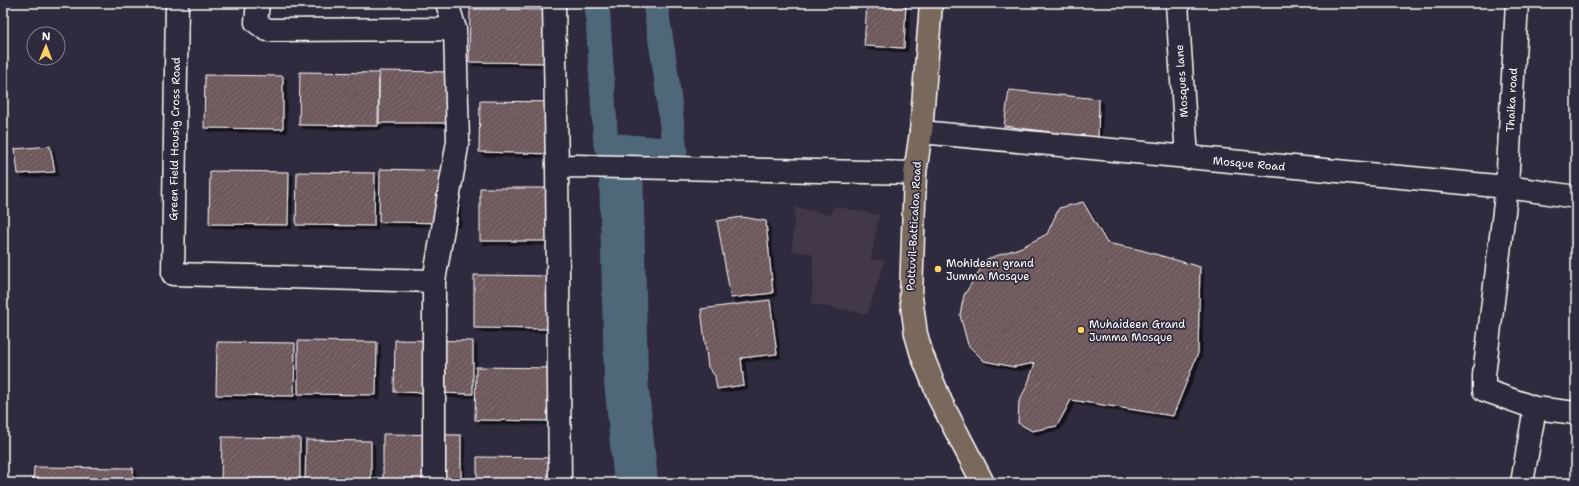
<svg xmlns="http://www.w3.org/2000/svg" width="1579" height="486" font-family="'Shantell Sans',sans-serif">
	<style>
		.built { fill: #423846 }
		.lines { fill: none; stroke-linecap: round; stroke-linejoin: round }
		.canal { stroke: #4f6779; stroke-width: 25 }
		.river { stroke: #4f6779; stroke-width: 44 }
		.building { fill: url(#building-hatch); stroke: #fff; filter: url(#shadow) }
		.minor-casing { stroke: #fff; stroke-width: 25 }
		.highway-casing { stroke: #fff; stroke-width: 25 }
		.minor { stroke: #2f2a3d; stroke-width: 22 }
		.highway { stroke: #78695c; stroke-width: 22 }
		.poi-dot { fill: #ffd166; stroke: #2f2a3d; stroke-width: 1.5 }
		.labels { text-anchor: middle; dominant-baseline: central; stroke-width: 3.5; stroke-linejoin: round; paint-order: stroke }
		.street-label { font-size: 11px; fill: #fff; stroke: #2f2a3d }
		.poi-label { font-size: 11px; fill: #fff; stroke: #2f2a3d; text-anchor: start }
	</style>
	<defs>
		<pattern id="building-hatch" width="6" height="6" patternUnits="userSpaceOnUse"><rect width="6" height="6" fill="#6d595b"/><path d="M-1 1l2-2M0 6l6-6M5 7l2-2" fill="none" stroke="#837274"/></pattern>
		<filter id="shadow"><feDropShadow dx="3.5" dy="3.5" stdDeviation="0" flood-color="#0009"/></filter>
	</defs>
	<rect width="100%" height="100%" fill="#2f2a3d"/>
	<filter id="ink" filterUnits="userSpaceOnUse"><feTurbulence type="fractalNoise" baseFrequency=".025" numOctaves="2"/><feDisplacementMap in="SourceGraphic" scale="8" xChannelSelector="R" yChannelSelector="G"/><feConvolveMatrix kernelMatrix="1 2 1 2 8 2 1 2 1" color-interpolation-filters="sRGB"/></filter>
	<g filter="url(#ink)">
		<!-- built -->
		<path class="built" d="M833,206L879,215L871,259L885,261L867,314L812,304L813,254L792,251L795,207L831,215Z"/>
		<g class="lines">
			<!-- canal -->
			<path class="canal" d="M597,3L606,145L675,151L665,67L655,3"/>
			<!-- river -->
			<path class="river" d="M621,167L626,380L636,483"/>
		</g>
		<!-- building -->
		<path class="building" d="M867,3H906L904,48L864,46Z
			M470,9L549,10L548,63L469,62Z
			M379,71L452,72V123H379Z
			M300,72L379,73L378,126L299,125Z
			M205,75L283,76V129L204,128Z
			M1009,90L1099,99L1098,138L1004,126Z
			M480,101L555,102L554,154L479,152Z
			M50,146L55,172L18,174L15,149Z
			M380,169L458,171L457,223L379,222Z
			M210,171L289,172L288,225L209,224Z
			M297,172L375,173L374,226L296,225Z
			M480,188H554V241H480Z
			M1083,202L1107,243L1141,250L1200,267L1198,353L1173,416L1071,400L1057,426L1032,431L1018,423L1019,401L1027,386L1035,363L1014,367L984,361L968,345L960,315L964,295L987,259L1022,247L1047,234L1059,208Z
			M742,217L766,221L773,293L731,298L717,221Z
			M474,275L552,276V329L474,328Z
			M770,300L777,354L741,358L744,385L717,389L715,376L708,367L701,309Z
			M395,340L473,341V394L394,392Z
			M298,341L377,342L376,395L298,394Z
			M217,342L295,343L294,396L216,395Z
			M476,367L554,368L553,421L475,420Z
			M383,434L461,435V483H383Z
			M222,437L300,438V483H221Z
			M306,440L371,441V483H305Z
			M477,457L556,458L555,483H477Z
			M34,467L133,468L134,483H33Z"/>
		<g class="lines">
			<!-- minor casing -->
			<g class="minor-casing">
				<path id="minor" d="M177,3L173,274L434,281
					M258,3L256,22L267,30L455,29
					M554,3L557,167L576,166L915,173
					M1177,3L1187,158
					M1517,3L1507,187L1484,375V390L1535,408L1522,483
					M921,132L1507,187L1576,197
					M557,167L560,483
					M1535,408L1576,413
					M434,483V281L458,141L455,29L447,3"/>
			</g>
			<!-- highway casing -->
			<g class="highway-casing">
				<path id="highway" d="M931,3L921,132L915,173L911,297L916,334L922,355L941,402L983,483"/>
			</g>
			<!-- minor -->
			<use href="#minor" class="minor"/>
			<!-- highway -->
			<use href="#highway" class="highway"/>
		</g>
	</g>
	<!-- markers -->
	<g class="poi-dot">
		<circle cx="938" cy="269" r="4"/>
		<circle cx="1081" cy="330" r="4"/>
	</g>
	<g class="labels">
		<!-- street labels -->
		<g class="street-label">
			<text transform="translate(1182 81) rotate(-94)">Mosques lane</text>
			<text transform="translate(1512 100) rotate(-87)">Thaika road</text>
			<text transform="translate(175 139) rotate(-89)">Green Field Housig Cross Road</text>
			<text transform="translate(1249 164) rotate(5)">Mosque Road</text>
			<text transform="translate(914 226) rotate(-87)">Pottuvil-Batticaloa Road</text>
		</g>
		<!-- poi labels -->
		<g class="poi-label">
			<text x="946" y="263">Mohideen grand<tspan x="946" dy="13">Jumma Mosque</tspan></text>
			<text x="1089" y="324">Muhaideen Grand<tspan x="1089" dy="13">Jumma Mosque</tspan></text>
		</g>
	</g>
	<!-- margin -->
	<rect width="1579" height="486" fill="none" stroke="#2f2a3d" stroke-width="16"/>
	<rect x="8" y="8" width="1563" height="470" fill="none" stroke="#fff" stroke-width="1.5" filter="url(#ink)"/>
	<!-- north arrow -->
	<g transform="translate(46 46) rotate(1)"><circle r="19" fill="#2f2a3d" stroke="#827f8b"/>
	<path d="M0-3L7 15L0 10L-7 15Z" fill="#ffd166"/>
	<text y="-6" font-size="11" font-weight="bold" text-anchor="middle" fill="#ffffff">N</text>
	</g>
</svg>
